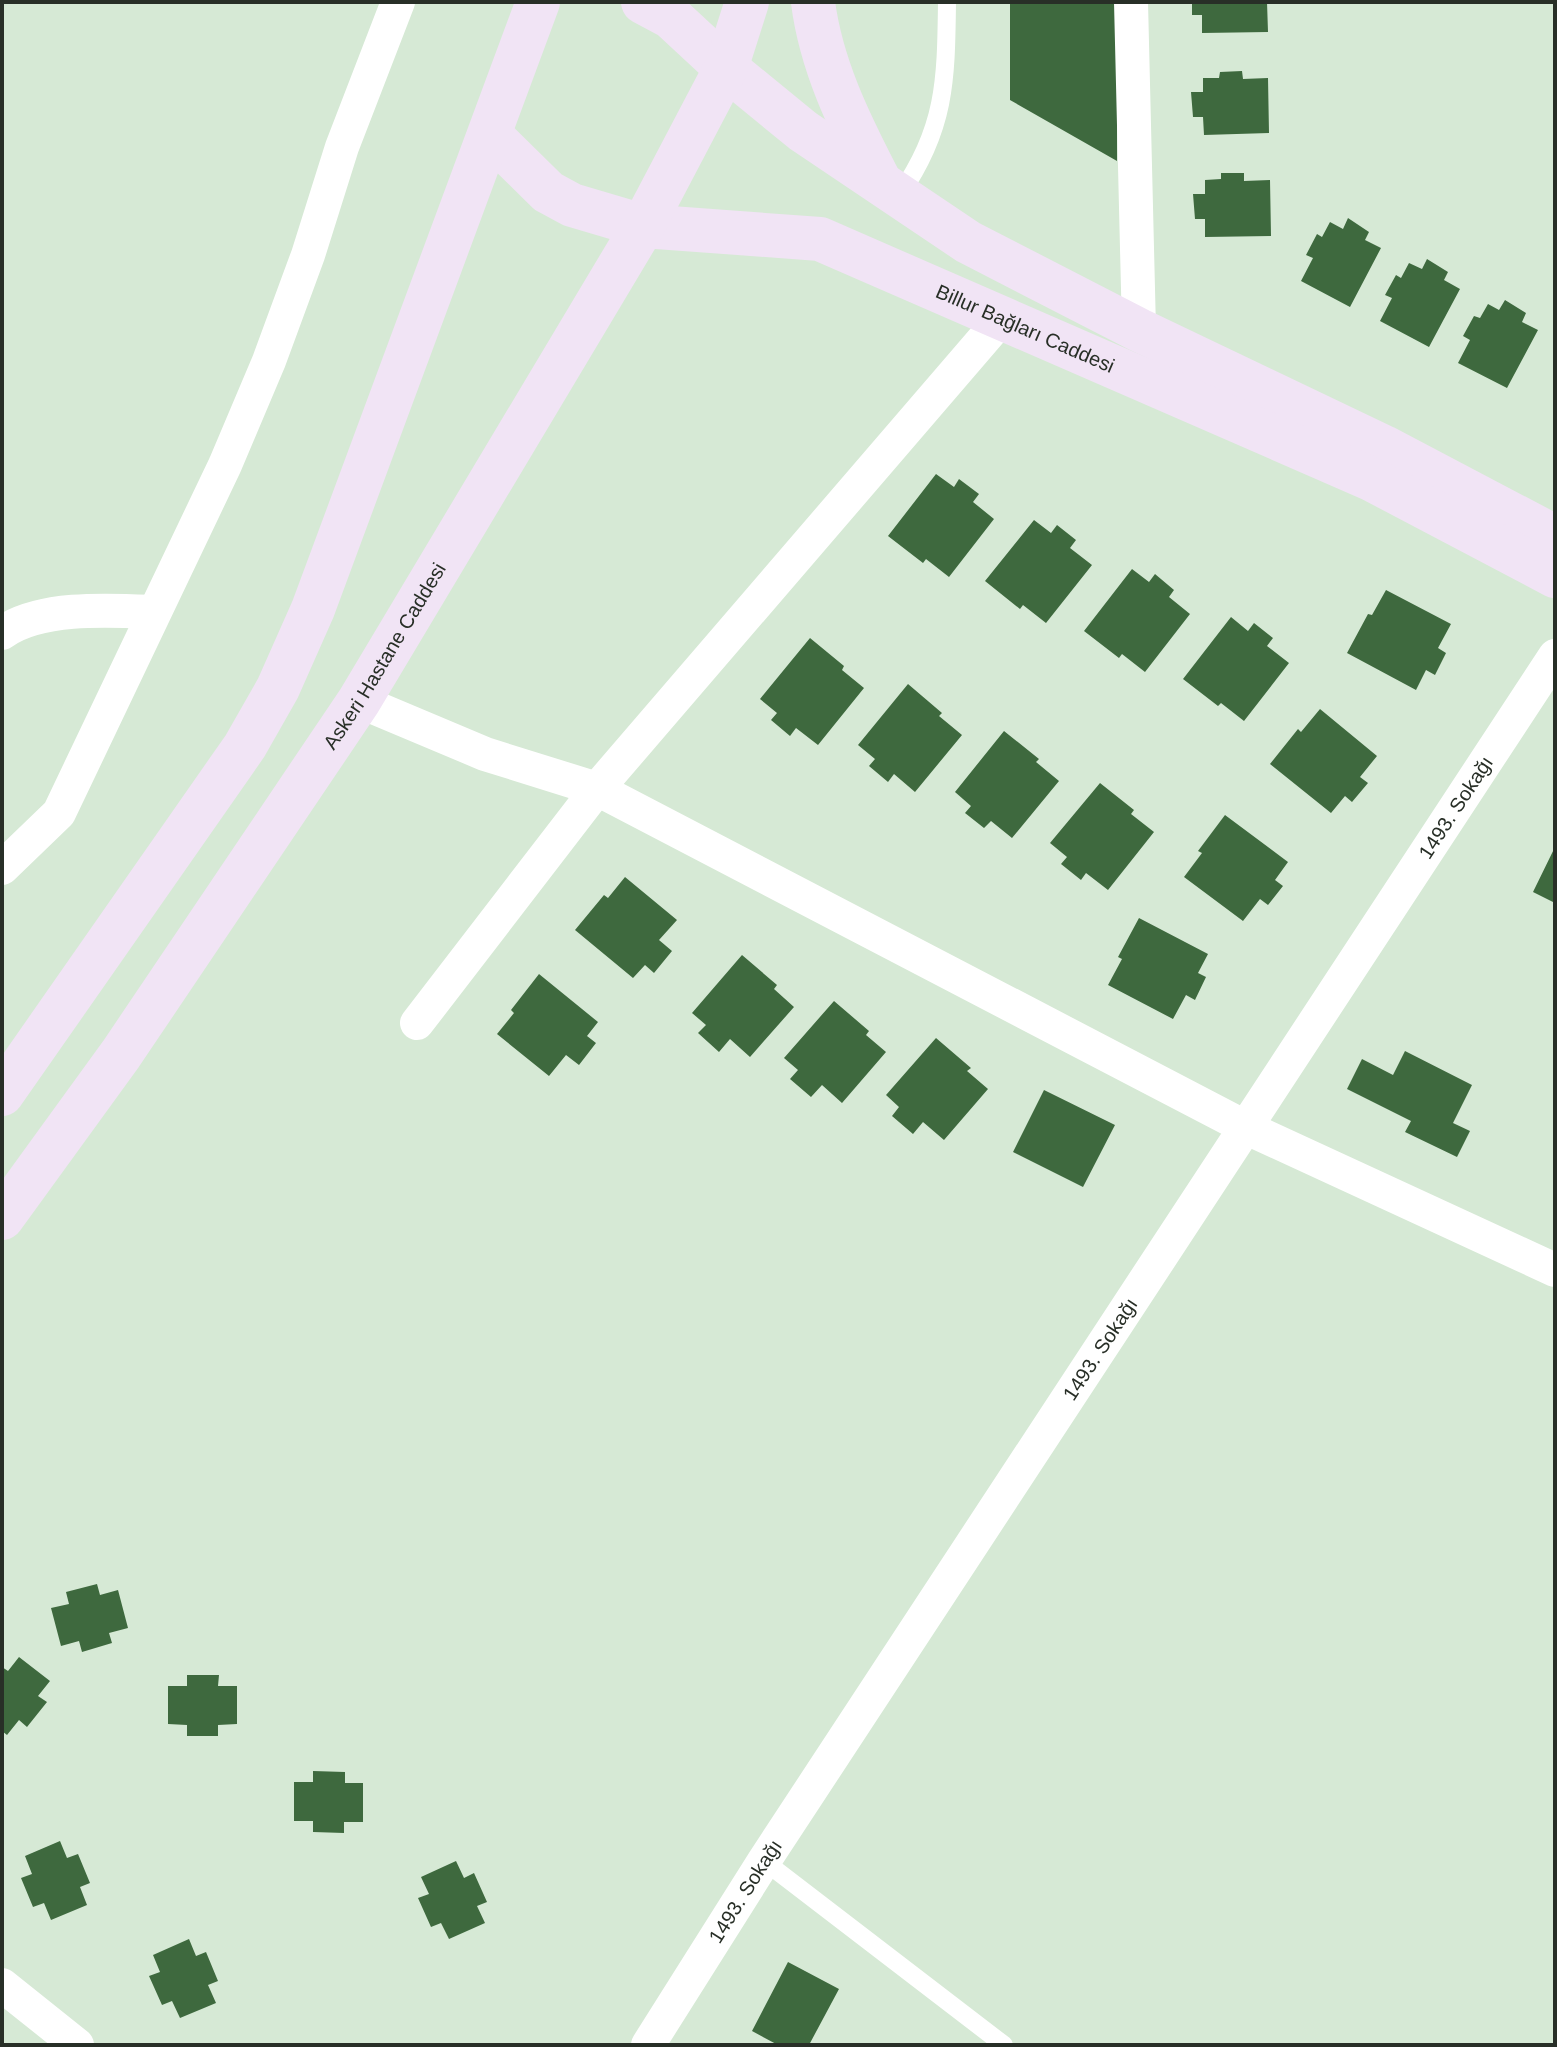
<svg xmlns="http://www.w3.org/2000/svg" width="1557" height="2047" font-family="Arial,sans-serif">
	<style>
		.building { fill: #3e693e }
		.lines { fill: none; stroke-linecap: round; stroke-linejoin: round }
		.lane { stroke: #fff; stroke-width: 18 }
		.street { stroke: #fff; stroke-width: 34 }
		.secondary { stroke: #f1e4f5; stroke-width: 44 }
		.labels { text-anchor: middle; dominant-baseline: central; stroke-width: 8; stroke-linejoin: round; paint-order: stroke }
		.street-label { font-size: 20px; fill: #282f27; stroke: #fff }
	</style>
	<rect width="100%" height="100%" fill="#d6e9d5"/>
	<!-- building -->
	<path class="building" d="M1010,2H1117V161L1010,100Z
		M1192,2H1267L1268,32L1202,33V15H1192Z
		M1242,71L1243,79L1268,78L1269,133L1204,135L1203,117H1193L1191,92H1203V78H1219L1220,72Z
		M1221,173H1244V181L1270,180L1271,236L1205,237V219H1195L1193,194H1205V180L1221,179Z
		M1348,218L1369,232L1365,240L1381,248L1350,307L1301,281L1313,258L1306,255L1317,234L1322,237L1330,222L1343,229Z
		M1427,259L1448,272L1444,280L1460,289L1429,347L1380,321L1392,298L1385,295L1396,275L1401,278L1409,263L1422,269Z
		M1505,300L1526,313L1522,322L1538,330L1507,388L1458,363L1470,340L1463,336L1474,316L1480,318L1488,304L1499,310Z
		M936,474L954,487L959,479L979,494L973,502L994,519L949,577L926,559L923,563L888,536Z
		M1034,520L1051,533L1057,525L1076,540L1070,548L1092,565L1046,623L1023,605L1020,609L985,581Z
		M1132,569L1149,582L1155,574L1174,590L1169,597L1190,614L1145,672L1122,654L1119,658L1084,631Z
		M1386,590L1451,624L1438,648L1446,653L1435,675L1426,670L1416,690L1347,653L1368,614L1372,615Z
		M1231,617L1248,631L1254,623L1273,638L1267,646L1289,663L1244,721L1221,703L1218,706L1183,679Z
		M810,638L844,666L842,670L864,688L818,745L796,728L790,736L771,720L777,713L760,699Z
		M908,684L942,713L939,716L962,735L915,792L894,774L888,782L869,766L875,759L858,745Z
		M1320,709L1377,756L1360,777L1368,783L1352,802L1345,796L1331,813L1270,764L1298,729L1301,732Z
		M1004,731L1039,759L1036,762L1059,781L1012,838L991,821L984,828L965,813L971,806L955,792Z
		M1100,783L1134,810L1131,814L1154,832L1108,890L1086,873L1081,880L1061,864L1067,857L1050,843Z
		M1225,815L1288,862L1275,880L1283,886L1268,905L1260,899L1243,921L1184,877L1202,853L1198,851Z
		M1555,847V903L1533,892Z
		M625,877L677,920L659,940L672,951L654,973L645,965L633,978L575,930L604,895L608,898Z
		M1139,918L1208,954L1198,973L1206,977L1195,1000L1186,995L1173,1019L1108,985L1122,959L1118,957Z
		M742,955L777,985L774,989L794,1007L750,1057L730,1039L719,1052L698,1033L706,1025L692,1013Z
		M539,974L598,1022L587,1036L596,1043L579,1065L566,1055L549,1076L497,1034L514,1013L511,1010Z
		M834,1001L869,1031L866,1035L886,1052L842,1103L822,1085L811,1097L790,1079L798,1070L784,1058Z
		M936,1038L971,1068L967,1071L988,1089L944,1140L923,1122L913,1134L892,1116L899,1107L886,1095Z
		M1405,1051L1472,1085L1453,1123L1470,1131L1457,1157L1405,1132L1411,1121L1347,1089L1362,1059L1393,1075Z
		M1044,1090L1115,1125L1083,1187L1013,1152Z
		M97,1584L100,1595L118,1590L128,1628L109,1633L112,1643L82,1652L79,1641L61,1646L51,1608L69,1604L66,1592Z
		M19,1657L50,1681L38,1696L47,1702L27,1727L19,1720L7,1735L2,1731V1667L8,1671Z
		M187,1675H219L218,1686H237V1724L218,1725V1736H187V1725L168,1724V1686H187Z
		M313,1771L345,1772V1783H363V1822H344V1833L313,1832V1821H294V1782H313Z
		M60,1841L67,1858L78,1854L90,1883L80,1887L87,1905L51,1920L44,1903L33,1907L21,1878L32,1874L25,1856Z
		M456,1861L464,1878L474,1873L487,1902L477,1906L485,1923L449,1939L441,1923L431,1927L418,1898L429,1894L421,1877Z
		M189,1939L196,1956L206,1952L218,1981L208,1985L216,2003L180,2018L172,2001L162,2005L149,1976L160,1972L153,1955Z
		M788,1962L839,1989L809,2045H778L752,2031Z"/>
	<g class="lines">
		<!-- lane -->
		<path class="lane" d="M900,194C946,128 946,79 947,2
			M764,1861L1004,2045"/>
		<!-- street -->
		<g class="street">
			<path d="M1131,2L1139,330"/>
			<path d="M2,633C39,606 109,610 153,612"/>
			<path d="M359,701L485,754L597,789L1247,1128L1555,1270"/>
			<path d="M2,868L59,813L225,465L269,361L308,255L342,147L398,2"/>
			<path d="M417,1023L597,789L1002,318"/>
			<path d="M2,1985L77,2045"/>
			<path id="s1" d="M648,2045L764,1861L1555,656"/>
		</g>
		<!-- secondary -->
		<g class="secondary">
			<path d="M643,2L671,17L726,68L803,131L968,242L1139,330L1384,447L1555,537"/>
			<path d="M813,2C821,65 849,122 878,178"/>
			<path id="s2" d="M490,135L548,192L572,205L643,226L820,239L1371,479L1555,576"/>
			<path d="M2,1094L245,746L278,688L313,609L538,2"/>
			<path id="s3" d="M2,1218L121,1054L359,701L643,226L726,68L747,2"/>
		</g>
	</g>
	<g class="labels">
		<!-- street labels -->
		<g class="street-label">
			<text stroke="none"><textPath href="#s2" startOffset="584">Billur Bağları Caddesi</textPath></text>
			<text stroke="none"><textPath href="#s3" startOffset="680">Askeri Hastane Caddesi</textPath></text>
			<text stroke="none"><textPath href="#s1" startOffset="1478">1493. Sokağı</textPath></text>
			<text stroke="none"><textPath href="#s1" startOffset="830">1493. Sokağı</textPath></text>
			<text stroke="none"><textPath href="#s1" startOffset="182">1493. Sokağı</textPath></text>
		</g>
	</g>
	<!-- border -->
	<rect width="1557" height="2047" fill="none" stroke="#282f27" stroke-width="8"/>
</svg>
